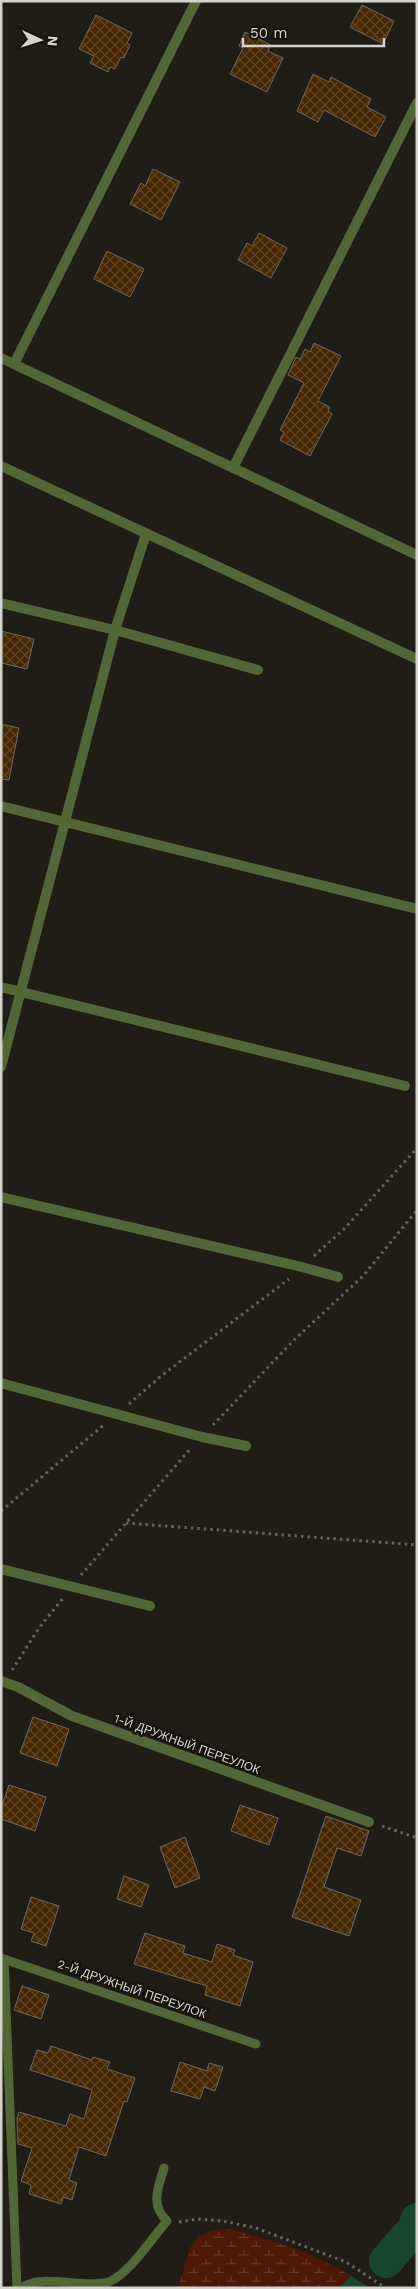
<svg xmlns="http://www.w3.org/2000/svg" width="418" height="2289" font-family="'Work Sans',sans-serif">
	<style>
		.wetland { fill: url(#wetland-marsh) }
		.water { fill: #19472e }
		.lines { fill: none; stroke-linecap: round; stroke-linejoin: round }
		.river { stroke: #19472e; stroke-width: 34 }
		.building { fill: url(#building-cross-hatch); stroke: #6e665e }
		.path { stroke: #65645d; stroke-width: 3; stroke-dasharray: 2.5 4; stroke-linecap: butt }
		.service { stroke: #536736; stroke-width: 9 }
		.minor { stroke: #536736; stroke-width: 10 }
		.labels { text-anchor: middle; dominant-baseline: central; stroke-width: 5; stroke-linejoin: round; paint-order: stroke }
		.street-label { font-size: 12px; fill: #d4d3ce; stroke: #16140c }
	</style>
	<defs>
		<pattern id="wetland-marsh" width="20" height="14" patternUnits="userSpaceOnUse" patternTransform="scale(1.25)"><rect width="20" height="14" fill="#4f1806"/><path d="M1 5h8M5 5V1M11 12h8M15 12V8" fill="none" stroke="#673929"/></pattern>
		<pattern id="building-cross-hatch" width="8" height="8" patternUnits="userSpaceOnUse" patternTransform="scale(1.25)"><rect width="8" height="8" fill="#452802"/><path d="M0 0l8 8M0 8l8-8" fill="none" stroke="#5f4626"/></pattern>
	</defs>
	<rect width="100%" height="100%" fill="#1f1d15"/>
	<!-- wetland -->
	<path class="wetland" d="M230,2229C273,2240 313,2252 351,2276L339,2288H178C192,2252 182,2231 230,2229Z"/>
	<!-- water -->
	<path class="water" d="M351,2276L370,2288H339Z"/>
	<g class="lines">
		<!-- river -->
		<path class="river" d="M386,2261L415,2228L417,2220"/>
	</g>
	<!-- building -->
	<path class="building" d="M362,5L394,21L383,44L350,27Z
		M96,15L132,33L127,43L130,45L124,58L121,57L115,69L110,67L108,72L90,63L94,56L79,49Z
		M245,32L271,45L268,51L283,58L267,92L230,74L243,48L239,46Z
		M313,74L329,82L331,77L371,99L367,107L386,117L375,137L324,110L318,122L297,111Z
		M153,169L180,182L161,220L130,204L141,183L145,186Z
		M259,233L287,248L271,278L238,260L247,243L252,246Z
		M107,251L144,269L130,297L94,279Z
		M314,343L341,356L318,401L330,407L328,411L332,414L310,456L280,440L284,432L280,430L304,383L288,375L296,357L300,359L305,349L310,352Z
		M1,631L34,639L27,669L1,663Z
		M1,724L19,728L9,780L1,779Z
		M33,1717L69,1729L57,1766L20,1753Z
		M9,1785L46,1797L35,1831L1,1819V1808Z
		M240,1805L278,1818L269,1845L231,1831Z
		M326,1816L369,1831L361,1856L337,1848L324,1887L361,1900L349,1936L292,1917Z
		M185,1837L200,1878L175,1888L160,1847Z
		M124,1876L149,1885L141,1907L117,1899Z
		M31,1897L59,1906L46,1946L31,1941L34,1933L21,1929Z
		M145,1933L185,1946L183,1953L212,1962L217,1944L235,1950L233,1955L253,1962L240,2006L205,1995L207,1986L134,1964Z
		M22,1986L49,1995L41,2019L14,2010Z
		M51,2046L92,2060L93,2057L110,2062L107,2069L135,2078L127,2102L124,2101L106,2156L79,2147L69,2180L77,2183L72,2200L63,2197L61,2204L29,2194L31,2185L21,2181L32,2148L18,2144L17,2119L19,2112L66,2126L70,2114L84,2119L92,2090L30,2070L37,2050L48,2053Z
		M180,2062L207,2071L209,2063L223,2067L215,2091L204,2087L200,2099L171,2091Z"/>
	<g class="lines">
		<!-- path -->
		<path class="path" d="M314,1256L345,1228L417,1148
			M129,1404L161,1376L289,1279
			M213,1425L294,1340L364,1275L417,1210
			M1,1511L105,1424
			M126,1523L417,1545
			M81,1575L191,1448
			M12,1670L39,1628L63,1598
			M382,1826L417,1838
			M179,2222L197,2219L223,2221L256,2228L346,2262L386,2288"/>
		<!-- service -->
		<path class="service" d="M1,1958L256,2044
			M4,1959L17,2288
			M22,2288C37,2273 88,2289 109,2282C131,2272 151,2239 167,2221C150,2205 158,2188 164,2168"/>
		<!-- minor -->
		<path class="minor" d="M1,358L417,555
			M14,364L196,1
			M1,466L417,659
			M233,468L417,103
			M1,603L115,630L258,670
			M1,806L417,909
			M1,987L405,1086
			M1,1067L115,630L146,534
			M1,1197L302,1267L338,1277
			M1,1383L202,1437L246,1446
			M1,1569L150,1606
			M1,1681L18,1687L72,1716L369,1822"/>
	</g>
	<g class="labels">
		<!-- street labels -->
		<g class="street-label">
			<text transform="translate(187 1744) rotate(20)">1-Й ДРУЖНЫЙ ПЕРЕУЛОК</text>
			<text transform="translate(132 1989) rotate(19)">2-Й ДРУЖНЫЙ ПЕРЕУЛОК</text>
		</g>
	</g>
	<!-- border -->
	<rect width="418" height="2289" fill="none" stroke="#d4d3ce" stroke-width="5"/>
	<!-- north arrow -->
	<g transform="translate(40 40) rotate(94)" stroke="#16140c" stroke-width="4" paint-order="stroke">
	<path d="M0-4L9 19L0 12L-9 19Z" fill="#d4d3ce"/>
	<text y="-8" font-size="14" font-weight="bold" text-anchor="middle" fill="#d4d3ce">N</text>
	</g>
	<!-- scale -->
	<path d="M243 38v8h141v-8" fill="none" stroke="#d4d3ce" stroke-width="2.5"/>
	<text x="250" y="38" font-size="15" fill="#d4d3ce" stroke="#16140c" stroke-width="4" paint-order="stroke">50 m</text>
</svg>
